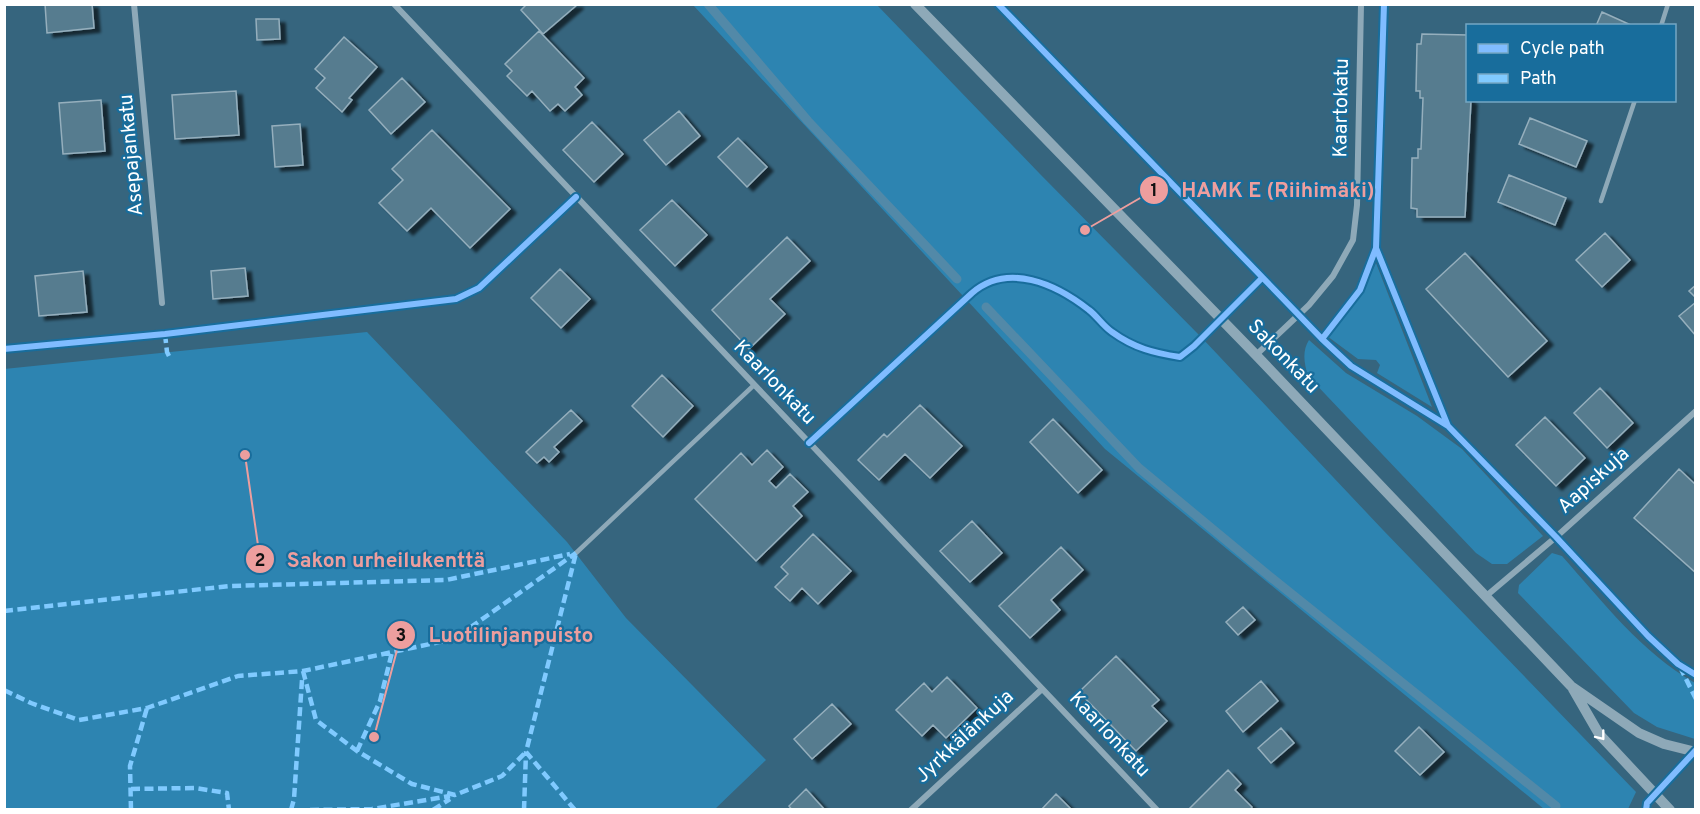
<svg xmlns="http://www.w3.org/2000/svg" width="1700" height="814" font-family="Overpass,sans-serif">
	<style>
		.green { fill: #2d84b1 }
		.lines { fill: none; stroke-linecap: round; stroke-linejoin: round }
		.stream { stroke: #5289a8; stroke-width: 9 }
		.building { fill: #577c8f; stroke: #95afbd; stroke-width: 1.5; filter: url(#shadow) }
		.service { stroke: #8ea9b8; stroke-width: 4.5 }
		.minor { stroke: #8ea9b8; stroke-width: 6 }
		.tertiary { stroke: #8ea9b8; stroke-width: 10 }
		.quiet { stroke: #80caff; stroke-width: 4.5; stroke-dasharray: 9 4.5; stroke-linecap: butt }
		.cycleway-casing { stroke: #186d9c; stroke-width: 10 }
		.cycleway { stroke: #80bcff; stroke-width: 6 }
		.oneway { stroke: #fff }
		.labels { text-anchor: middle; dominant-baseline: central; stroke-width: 4.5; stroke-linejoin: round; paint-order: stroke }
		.street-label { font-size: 20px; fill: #fff; stroke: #186d9c }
		.leader { fill: none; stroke: #ed9e9e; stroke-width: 2 }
		.callout-dot { fill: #ed9e9e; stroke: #186d9c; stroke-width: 2 }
		.mark-label { font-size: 18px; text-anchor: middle; font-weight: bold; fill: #111 }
		.callout-label { font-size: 21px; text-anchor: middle; font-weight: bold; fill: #ed9e9e; stroke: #186d9c; stroke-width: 4.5; stroke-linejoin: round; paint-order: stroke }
	</style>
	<defs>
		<filter id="shadow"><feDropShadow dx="6" dy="4" stdDeviation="1.5" flood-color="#0009"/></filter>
	</defs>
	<rect width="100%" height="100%" fill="#36657e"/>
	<!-- green -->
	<path class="green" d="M693,5H877L1040,174L1202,338L1383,530L1636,792L1628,809H1544L1105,449Z
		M1376,263L1432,407L1377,373L1380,365L1376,360L1358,359L1327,336L1361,295Z
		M367,332L567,542L626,618L766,760L715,809H5L4,369Z
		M1309,340L1346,373L1417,416L1462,449L1543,536L1507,564H1492L1476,553L1308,376C1304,363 1302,351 1309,340Z
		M1552,553L1562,556C1602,601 1642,653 1695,683V739L1657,727L1634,713L1518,593L1519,585Z"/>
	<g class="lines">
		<!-- stream -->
		<path class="stream" d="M708,4L808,121L957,279
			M986,307L1139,468L1268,575L1556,806"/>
	</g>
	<!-- building -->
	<path class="building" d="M45,4H92L94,28L47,33Z
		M527,4H577V5L543,34L521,10Z
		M1602,12L1633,26H1596Z
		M256,19H279L280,39L257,40Z
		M539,31L584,78L575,87L582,95L565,111L558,104L550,111L532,91L527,96L507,76L512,71L505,64Z
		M1422,34L1468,35V100H1471L1465,217H1417V209L1411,208L1412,158H1418V149H1421L1423,98H1420V91H1416L1417,44H1421Z
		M344,37L377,67L349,98L352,100L342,112L316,88L325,78L315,69Z
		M402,78L425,102L391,134L369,110Z
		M236,91L239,135L175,139L172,95Z
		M101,100L105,151L63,154L59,103Z
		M679,111L700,136L666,165L644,140Z
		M1530,118L1587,141L1576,167L1519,144Z
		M592,122L623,154L594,182L563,150Z
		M300,124L303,165L275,167L272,126Z
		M432,130L510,209L470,248L431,208L407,231L379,203L403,180L392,169Z
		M738,138L767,167L747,187L718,157Z
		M1509,175L1566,198L1555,225L1498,202Z
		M672,200L707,235L675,266L640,230Z
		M1605,233L1630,260L1602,287L1576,260Z
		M787,237L810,261L770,299L785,314L749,349L712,310Z
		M1465,253L1547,341L1508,377L1426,289Z
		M245,268L248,296L213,299L211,271Z
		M560,269L590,299L561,328L531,298Z
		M83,271L87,312L39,316L35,276Z
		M1696,285V298L1689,291Z
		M1696,302V336L1679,316Z
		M662,375L693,406L663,437L632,406Z
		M1600,388L1633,423L1607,448L1574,413Z
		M920,405L962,446L930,478L905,454L879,480L858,460L884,434L887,437Z
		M571,410L582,421L554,447L559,452L549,462L544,457L537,463L526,452Z
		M1545,417L1585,458L1556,486L1516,445Z
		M1053,419L1102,470L1078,493L1030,442Z
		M767,450L783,467L769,481L776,488L790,474L808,492L793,506L802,516L756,561L695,499L741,453L752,465Z
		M1679,469L1696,485V573L1634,518Z
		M972,521L1002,553L970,582L940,551Z
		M813,534L851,571L818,604L802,588L790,601L775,587L788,574L781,567Z
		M1061,547L1083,570L1051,600L1060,610L1030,638L999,606Z
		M1243,607L1255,620L1238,635L1226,622Z
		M1116,656L1159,700L1152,706L1167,721L1136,751L1079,692Z
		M947,677L977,708L946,738L933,725L922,736L896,710L924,683L932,692Z
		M1261,681L1278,701L1243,732L1226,711Z
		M832,704L851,724L812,759L794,739Z
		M1419,727L1444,752L1420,775L1395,751Z
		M1281,728L1294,743L1271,763L1258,748Z
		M1228,770L1241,784L1235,790L1252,807L1250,810H1188Z
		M806,789L825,810H792L789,806Z
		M1056,794L1072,810H1041Z"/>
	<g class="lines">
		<!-- service -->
		<path class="service" d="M1661,26L1668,4
			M1601,201L1635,100
			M576,553L753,386"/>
		<!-- minor -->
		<path class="minor" d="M134,4L162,303
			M394,4L1157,810
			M1256,355L1309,305L1333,276L1353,240L1357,205L1361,4
			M1485,597L1556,537L1696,411
			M911,810L1042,689"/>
		<!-- tertiary -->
		<path class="tertiary" d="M915,4L1256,355L1571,686L1639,733L1664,744L1696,752
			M1573,689L1599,734L1670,810"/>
		<!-- quiet -->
		<path class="quiet" d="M165,334L167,352L171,360
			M4,611L229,586L446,580L570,554
			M1680,667L1696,699
			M303,671L316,720L357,751L412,784L455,795L502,776L526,752
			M4,690L31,703L79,720L147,708L238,676L303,671L454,639L576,553
			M357,751L380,701L392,652
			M131,789L195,788L227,793L229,810
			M131,810L130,766L147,708
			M291,810L294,799L302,680
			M310,810L372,809L450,796
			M433,810L450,799
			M524,810L526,752
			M575,810L526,752L576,553"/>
		<!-- cycleway casing -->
		<g class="cycleway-casing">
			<path id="cycleway" d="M998,4L1322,339L1351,366L1448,426L1556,537L1648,636L1678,664L1696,675
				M1376,248L1448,426
				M1322,339L1360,290L1376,248L1384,4
				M4,349L165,334L456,299L479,288L576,197
				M809,443L972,293C1008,262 1056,284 1089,310C1097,316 1103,326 1112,332C1134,348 1154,353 1180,357L1194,346L1262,278
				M1646,810L1647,803L1696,750"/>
		</g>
		<!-- cycleway -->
		<use href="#cycleway" class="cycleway"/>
	</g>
	<!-- one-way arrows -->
	<defs><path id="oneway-chevron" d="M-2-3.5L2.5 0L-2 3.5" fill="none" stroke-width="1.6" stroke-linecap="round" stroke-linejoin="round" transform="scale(1.5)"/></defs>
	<use class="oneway" href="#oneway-chevron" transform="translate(1601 736) rotate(52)"/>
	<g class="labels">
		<!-- street labels -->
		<g class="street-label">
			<text transform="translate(1342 108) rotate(-89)">Kaartokatu</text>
			<text transform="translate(132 155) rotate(-95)">Asepajankatu</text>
			<text transform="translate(1283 357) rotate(46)">Sakonkatu</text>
			<text transform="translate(774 383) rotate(46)">Kaarlonkatu</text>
			<text transform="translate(1594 481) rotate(-42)">Aapiskuja</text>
			<text transform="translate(1109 735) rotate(47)">Kaarlonkatu</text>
			<text transform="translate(965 737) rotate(-43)">Jyrkkälänkuja</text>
		</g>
	</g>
	<!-- callouts -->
	<path class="leader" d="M1085 230L1154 190M245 455L260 559M374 737L401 635"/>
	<g class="callout-dot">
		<circle cx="1085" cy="230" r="6"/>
		<circle cx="245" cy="455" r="6"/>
		<circle cx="374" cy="737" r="6"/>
		<circle cx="1154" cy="190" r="15"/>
		<circle cx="260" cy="559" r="15"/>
		<circle cx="401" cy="635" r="15"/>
	</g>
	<g class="mark-label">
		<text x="1154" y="196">1</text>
		<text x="260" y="566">2</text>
		<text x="401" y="641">3</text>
	</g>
	<g class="callout-label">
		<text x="1278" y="197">HAMK E (Riihimäki)</text>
		<text x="386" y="567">Sakon urheilukenttä</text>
		<text x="511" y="642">Luotilinjanpuisto</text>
	</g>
	<!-- border -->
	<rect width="1700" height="814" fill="none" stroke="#ffffff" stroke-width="12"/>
	<!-- legend -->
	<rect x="1466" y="24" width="210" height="78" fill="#186d9c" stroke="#74a7c4" stroke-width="1.5"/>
	<rect x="1478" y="44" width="30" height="9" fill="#80bcff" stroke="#74a7c4" stroke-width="1.5"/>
	<text x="1520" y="54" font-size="18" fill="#ffffff">Cycle path</text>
	<rect x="1478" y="74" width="30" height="9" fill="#80caff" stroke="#74a7c4" stroke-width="1.5"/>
	<text x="1520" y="84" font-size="18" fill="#ffffff">Path</text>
</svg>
